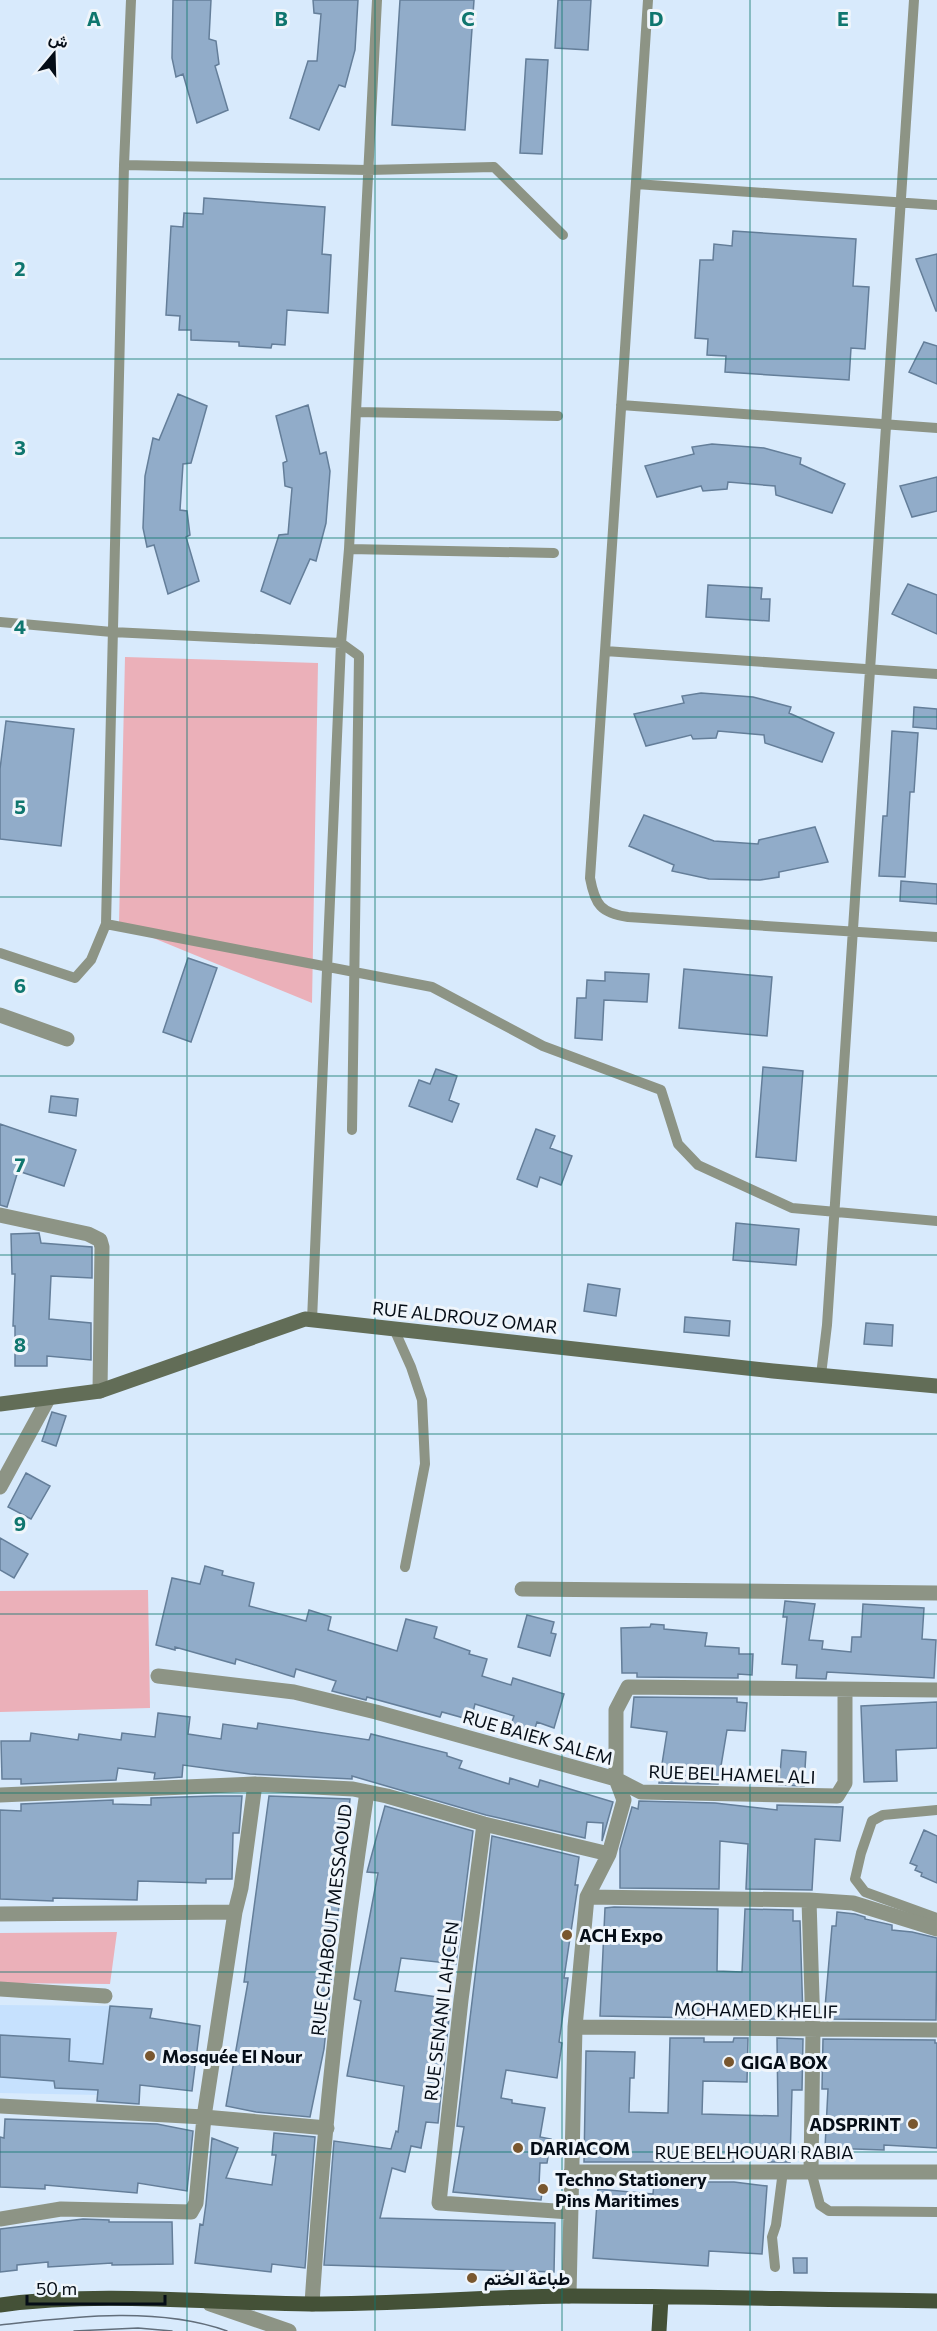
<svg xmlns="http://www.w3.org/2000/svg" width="937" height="2331" font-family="Commissioner,Vazirmatn,sans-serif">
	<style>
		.built { fill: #c6e1fe }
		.green { fill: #ebb0b9 }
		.building { fill: #91acc9; stroke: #647e99; stroke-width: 1.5 }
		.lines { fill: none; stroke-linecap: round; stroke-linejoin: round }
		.lane { stroke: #8d9485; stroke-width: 10 }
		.street { stroke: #8d9485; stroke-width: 15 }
		.secondary { stroke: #626d57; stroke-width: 15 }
		.primary { stroke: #445137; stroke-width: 15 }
		.tram { stroke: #626e7b; stroke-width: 1.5 }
		.grid { fill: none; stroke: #0f766e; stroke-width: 1.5; stroke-opacity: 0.55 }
		.poi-dot { fill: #79572f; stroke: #eff5fb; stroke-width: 2 }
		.labels { text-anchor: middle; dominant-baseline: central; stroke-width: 6; stroke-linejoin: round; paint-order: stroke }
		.street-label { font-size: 18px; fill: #050d17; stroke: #eff5fb }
		.poi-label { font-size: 18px; font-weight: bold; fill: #050d17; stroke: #eff5fb; text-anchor: start }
		.grid-label { font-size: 20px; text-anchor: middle; font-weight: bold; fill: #0f766e; stroke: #eff5fb; stroke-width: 6; stroke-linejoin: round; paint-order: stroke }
	</style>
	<rect width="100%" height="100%" fill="#d8eafc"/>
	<!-- built -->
	<path class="built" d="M0,2005L110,2006L99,2095L0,2093Z"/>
	<!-- green -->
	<path class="green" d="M125,657L318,663L312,1003L119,924Z
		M148,1590L150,1708L0,1712V1591Z
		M117,1932L110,1984L0,1983V1933Z"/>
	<!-- building -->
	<path class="building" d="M173,0H211L209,39L216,41L219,64L215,66L228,110L197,123L183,74L176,77L172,58Z
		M313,0H358L355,50L345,87L339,85L319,130L290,118L308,61H317L321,14L314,13Z
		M400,0H474L465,130L392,125Z
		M558,0H591L588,50L555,48Z
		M526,59L548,60L542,154L520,153Z
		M204,198L325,207L322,254L331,255L328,313L287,310L285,345L272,344L271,348L239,346V342L191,340V330H179L180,316L166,315L171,226L183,227L184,213L203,214Z
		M733,231L856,239L853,286L869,287L865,349L851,348L849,380L725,372L726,356L707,355L708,339L695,338L700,260H713L714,244L732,246Z
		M937,254V311H936L916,259Z
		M924,342L937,346V384L909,372Z
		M178,394L207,406L191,463L183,464L180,510L187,511L190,535L186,537L199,581L168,594L154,545L147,547L143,528L145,476L153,438L159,440Z
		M308,405L320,454L326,452L330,471L326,523L316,561L310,559L290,604L261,591L279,535L288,534L292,488L285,486L283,463L287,461L276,416Z
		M712,444L764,448L801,458L800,464L845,484L832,513L776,495L775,486L728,482L727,489L703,491L701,486L657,497L645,466L694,454L692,447Z
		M937,477V511L912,517L900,486Z
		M908,584L937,595V634L892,614Z
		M708,585L762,588L761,599H770L769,621L706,617Z
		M701,693L753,697L791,707L789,713L834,733L822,762L765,743L764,735L718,731L716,738L693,739L691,735L646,746L634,714L684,703L682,696Z
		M914,707L937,709V729L913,727Z
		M6,721L74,729L61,846L0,839V769Z
		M892,731L918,733L914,792H910L905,877L879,876L883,816H887Z
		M644,815L714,841L758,844L759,840L815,827L828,862L779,872V877L760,880L709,879L672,871L674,865L629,846Z
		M901,881L937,884V904L900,901Z
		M188,958L217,968L191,1042L163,1032Z
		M684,969L772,977L767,1036L679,1028Z
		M605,972L649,974L647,1002L604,1000L602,1040L575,1038L577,998H586L587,980L605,981Z
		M763,1067L803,1071L796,1161L756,1157Z
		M436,1069L457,1076L449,1100L459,1104L452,1122L409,1106L419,1080L430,1084Z
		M51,1096L78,1099L76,1116L49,1112Z
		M0,1124L76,1150L64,1186L18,1171L7,1207L0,1205Z
		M536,1129L555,1136L550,1148L572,1156L561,1185L540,1177L537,1187L517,1179Z
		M736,1223L799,1229L796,1265L733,1260Z
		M39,1233L41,1243L92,1247V1278L51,1276L49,1319L91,1323V1360L47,1356V1366H15V1326H13L15,1274H12L11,1234Z
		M588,1284L620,1289L616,1316L584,1311Z
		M685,1317L730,1321L729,1336L684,1332Z
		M866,1323L893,1325L892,1346L864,1344Z
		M52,1412L66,1416L56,1446L42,1441Z
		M26,1473L50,1486L31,1519L8,1507Z
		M0,1538L28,1554L14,1578L0,1570Z
		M205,1566L223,1571L222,1575L254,1583L249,1606L306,1621L309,1610L331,1617L328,1630L397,1651L406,1619L437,1627L434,1638L470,1651L469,1654L487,1659L482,1676L511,1685L513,1678L564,1694L554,1728L537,1722L532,1737L509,1730L514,1716L475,1704L471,1720L442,1712L440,1717L367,1697L366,1700L332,1691L336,1681L296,1669L294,1677L236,1659L235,1664L175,1647V1650L156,1645L172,1578L200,1584Z
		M785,1601L815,1604L809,1640L823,1641L822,1649L851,1652L852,1637H861L863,1604L924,1608L922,1639L936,1640L934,1678L827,1672L826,1679L796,1678L797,1665L782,1664L787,1617H783Z
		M527,1615L554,1622L551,1633L556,1634L550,1656L518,1647Z
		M651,1624L664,1625V1629L707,1633L705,1646L739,1648V1654H753L752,1675L738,1674V1678L637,1677V1673H622L621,1628L650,1627Z
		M634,1697L737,1698V1702L747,1703L745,1731L727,1730L718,1784L659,1783L667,1732L631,1727Z
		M937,1702V1748L896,1750L897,1781L864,1782L861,1706Z
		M158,1713L190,1717L188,1734L221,1739L223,1724L257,1729L258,1723L369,1740L371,1734L447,1753V1756L462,1761L459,1768L509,1784L510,1778L538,1787L540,1780L613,1802L602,1841L603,1823L587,1822L585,1838L486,1815L352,1776V1779L250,1774L183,1765L182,1777L154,1779L155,1773L118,1768L116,1780L21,1784V1779H2L1,1741H30L31,1733L78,1740L79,1734L121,1740L122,1733L155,1737Z
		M782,1750L806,1752L804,1786L779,1785Z
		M214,1796H242L239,1833H233L232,1879H206V1883L138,1881L137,1900L53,1898V1901L0,1899V1810L21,1811V1804L113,1800V1804L151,1805V1798Z
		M269,1796L350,1799L324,2049L310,2117L256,2112L226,2106L248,1982H244Z
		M639,1801L715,1803L777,1810V1805L843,1807L840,1841L815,1839L812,1890L746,1889L748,1844L720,1841L719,1889L620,1888V1849L632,1807L638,1809Z
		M385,1806L473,1831L456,1964L401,1958L395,1991L451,1999L438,2123L426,2122L421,2148L411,2146L405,2172L392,2168L380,2218L555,2223L554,2272L324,2265L334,2141L391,2149L396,2131L398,2132L404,2086L347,2076L361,2001L354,1999L378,1873L367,1872Z
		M924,1830L937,1836V1883L921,1876L922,1873L915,1870L917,1866L910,1863Z
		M492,1836L579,1857L575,1885H578L564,1978H568L559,2042L562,2043L557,2078L506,2070L501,2098L512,2100V2103L545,2108L540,2137L551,2139L547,2163H540L539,2185H543L541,2200L453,2192L464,2127L457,2126Z
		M614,1907L718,1909L717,1971L742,1972L745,1909L793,1910V1921H800L803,2019H734V2014L704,2012V2018L600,2016L605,1908Z
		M837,1912L855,1914L865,1917V1919L892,1925V1930L912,1932L937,1938L936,2020L824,2019L832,1926H836Z
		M110,2006L152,2009L150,2018L200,2026L192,2091L140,2085L139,2104L97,2101L98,2090L55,2088L54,2081L0,2077V2035L70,2039L69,2061L103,2064Z
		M670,2038H704V2042H733L734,2038H748L747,2082L703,2081L702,2114L778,2116L777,2038L803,2039L802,2090H792L790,2162H768L769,2147L734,2146V2162H584L586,2051L635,2052L634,2078H630L629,2112L668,2113Z
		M823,2039L935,2040V2043H937V2148L884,2145V2150L825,2148L828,2089H822Z
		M5,2119L157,2124L193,2131L187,2191L138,2183L137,2193L45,2185V2189L0,2187V2137L4,2138Z
		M274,2133L315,2137L305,2268L272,2264L271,2272L195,2263L200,2224L203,2225L206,2204L212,2138L238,2148L226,2178L272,2185L276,2155H272Z
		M654,2182H734L767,2186L762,2254L709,2251L708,2266L593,2258L598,2189L653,2194Z
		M83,2219L109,2220V2222H172L173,2264L112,2265V2263L48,2267V2262L17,2265V2270L0,2272V2229Z
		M793,2258H807V2273H794Z"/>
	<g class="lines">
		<!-- lane -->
		<path class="lane" d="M648,0L590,878C595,905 601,913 628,917L937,937
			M124,165L368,170L494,167L563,235
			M636,184L937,205
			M621,405L937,428
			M356,412L558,416
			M349,549L554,553
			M0,622L112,632L341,643L359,656L352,1130
			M605,651L937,674
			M106,924L124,165L131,0
			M0,953L75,978L91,960L106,924L432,987L543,1046L661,1090L678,1144L698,1165L792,1208L937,1221
			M312,1320L341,643L349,549L377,0
			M394,1329L411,1367L422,1400L425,1464L405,1567
			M821,1375L827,1325L914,0
			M937,1810L883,1815L872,1821L861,1853L855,1879L865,1892L937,1918
			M811,2171L820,2205L829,2211L937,2212
			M775,2267L772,2237L776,2225L783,2171"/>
		<!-- street -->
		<path class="street" d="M0,1015L67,1039
			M0,1215L88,1234L100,1240L102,1247L100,1391
			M0,1487L48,1399
			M522,1589L937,1593
			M158,1676L294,1692L376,1712L616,1779V1710L628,1687L937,1690
			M0,1795L255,1784L353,1789L387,1796L484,1824L609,1854
			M484,1824L461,2000L439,2203L570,2212
			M587,1897L809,1900L853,1903L937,1929
			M809,1900L813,2030L811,2171
			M0,1914L235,1912
			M0,1989L105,1996
			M575,2027L937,2030
			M0,2106L204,2117L327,2128
			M571,2172H937
			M0,2219L61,2209L191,2212L196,2203L204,2117L235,1912L241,1888L255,1784
			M569,2296L575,2027L587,1897L609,1854L624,1800L616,1779L641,1792L837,1796L845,1783V1691
			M210,2304L289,2331
			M312,2304C323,2133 341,1962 367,1792"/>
		<!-- secondary -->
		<path class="secondary" d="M0,1404L100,1391L305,1319L773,1371L937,1386"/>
		<!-- primary -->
		<path class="primary" d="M0,2305C103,2291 207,2303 310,2304C397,2304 483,2297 570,2296C692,2296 815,2300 937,2301
			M659,2331L661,2298"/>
		<!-- tram -->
		<path class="tram" d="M0,2325C72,2317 157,2306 227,2331
			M74,2331L138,2328L172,2331"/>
	</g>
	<!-- grid -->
	<path class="grid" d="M187,0V2331M375,0V2331M562,0V2331M750,0V2331M0,179H937M0,359H937M0,538H937M0,717H937M0,897H937M0,1076H937M0,1255H937M0,1434H937M0,1614H937M0,1793H937M0,1972H937M0,2152H937"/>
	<!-- markers -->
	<g class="poi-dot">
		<circle cx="567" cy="1935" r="6"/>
		<circle cx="150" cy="2056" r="6"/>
		<circle cx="729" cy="2062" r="6"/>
		<circle cx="913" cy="2124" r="6"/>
		<circle cx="518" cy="2148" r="6"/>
		<circle cx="543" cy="2189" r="6"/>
		<circle cx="472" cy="2278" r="6"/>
	</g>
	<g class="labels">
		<!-- street labels -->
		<g class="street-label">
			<text transform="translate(465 1317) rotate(6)">RUE ALDROUZ OMAR</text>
			<text transform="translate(538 1737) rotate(16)">RUE BAIEK SALEM</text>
			<text transform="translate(732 1774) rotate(2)">RUE BELHAMEL ALI</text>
			<text transform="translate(331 1920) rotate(-83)">RUE CHABOUT MESSAOUD</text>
			<text transform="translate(756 2010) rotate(1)">MOHAMED KHELIF</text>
			<text transform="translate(441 2011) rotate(-83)">RUE SENANI LAHCEN</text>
			<text x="754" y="2152">RUE BELHOUARI RABIA</text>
		</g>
		<!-- poi labels -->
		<g class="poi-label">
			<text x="579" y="1935">ACH Expo</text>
			<text x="162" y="2056">Mosquée El Nour</text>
			<text x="741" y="2062">GIGA BOX</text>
			<text x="901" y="2124" text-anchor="end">ADSPRINT</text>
			<text x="530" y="2148">DARIACOM</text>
			<text x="555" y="2179">Techno Stationery<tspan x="555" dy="21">Pins Maritimes</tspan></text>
			<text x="484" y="2278">طباعة الختم</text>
		</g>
	</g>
	<g class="grid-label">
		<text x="94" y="26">A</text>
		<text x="281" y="26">B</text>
		<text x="468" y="26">C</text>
		<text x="656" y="26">D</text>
		<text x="843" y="26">E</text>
		<text x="20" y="276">2</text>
		<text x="20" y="455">3</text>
		<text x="20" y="634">4</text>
		<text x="20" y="814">5</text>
		<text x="20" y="993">6</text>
		<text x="20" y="1172">7</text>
		<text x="20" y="1352">8</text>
		<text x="20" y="1531">9</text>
	</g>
	<!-- north arrow -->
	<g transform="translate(54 54) rotate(19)" stroke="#eff5fb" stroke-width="4.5" paint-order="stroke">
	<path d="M0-4.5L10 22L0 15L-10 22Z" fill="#050d17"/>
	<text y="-9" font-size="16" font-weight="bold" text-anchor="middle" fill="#050d17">ش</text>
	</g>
	<!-- scale -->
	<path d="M27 2295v9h138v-9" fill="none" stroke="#050d17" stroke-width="3"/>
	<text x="36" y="2295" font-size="18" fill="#050d17" stroke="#eff5fb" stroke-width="4.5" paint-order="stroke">50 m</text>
</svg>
